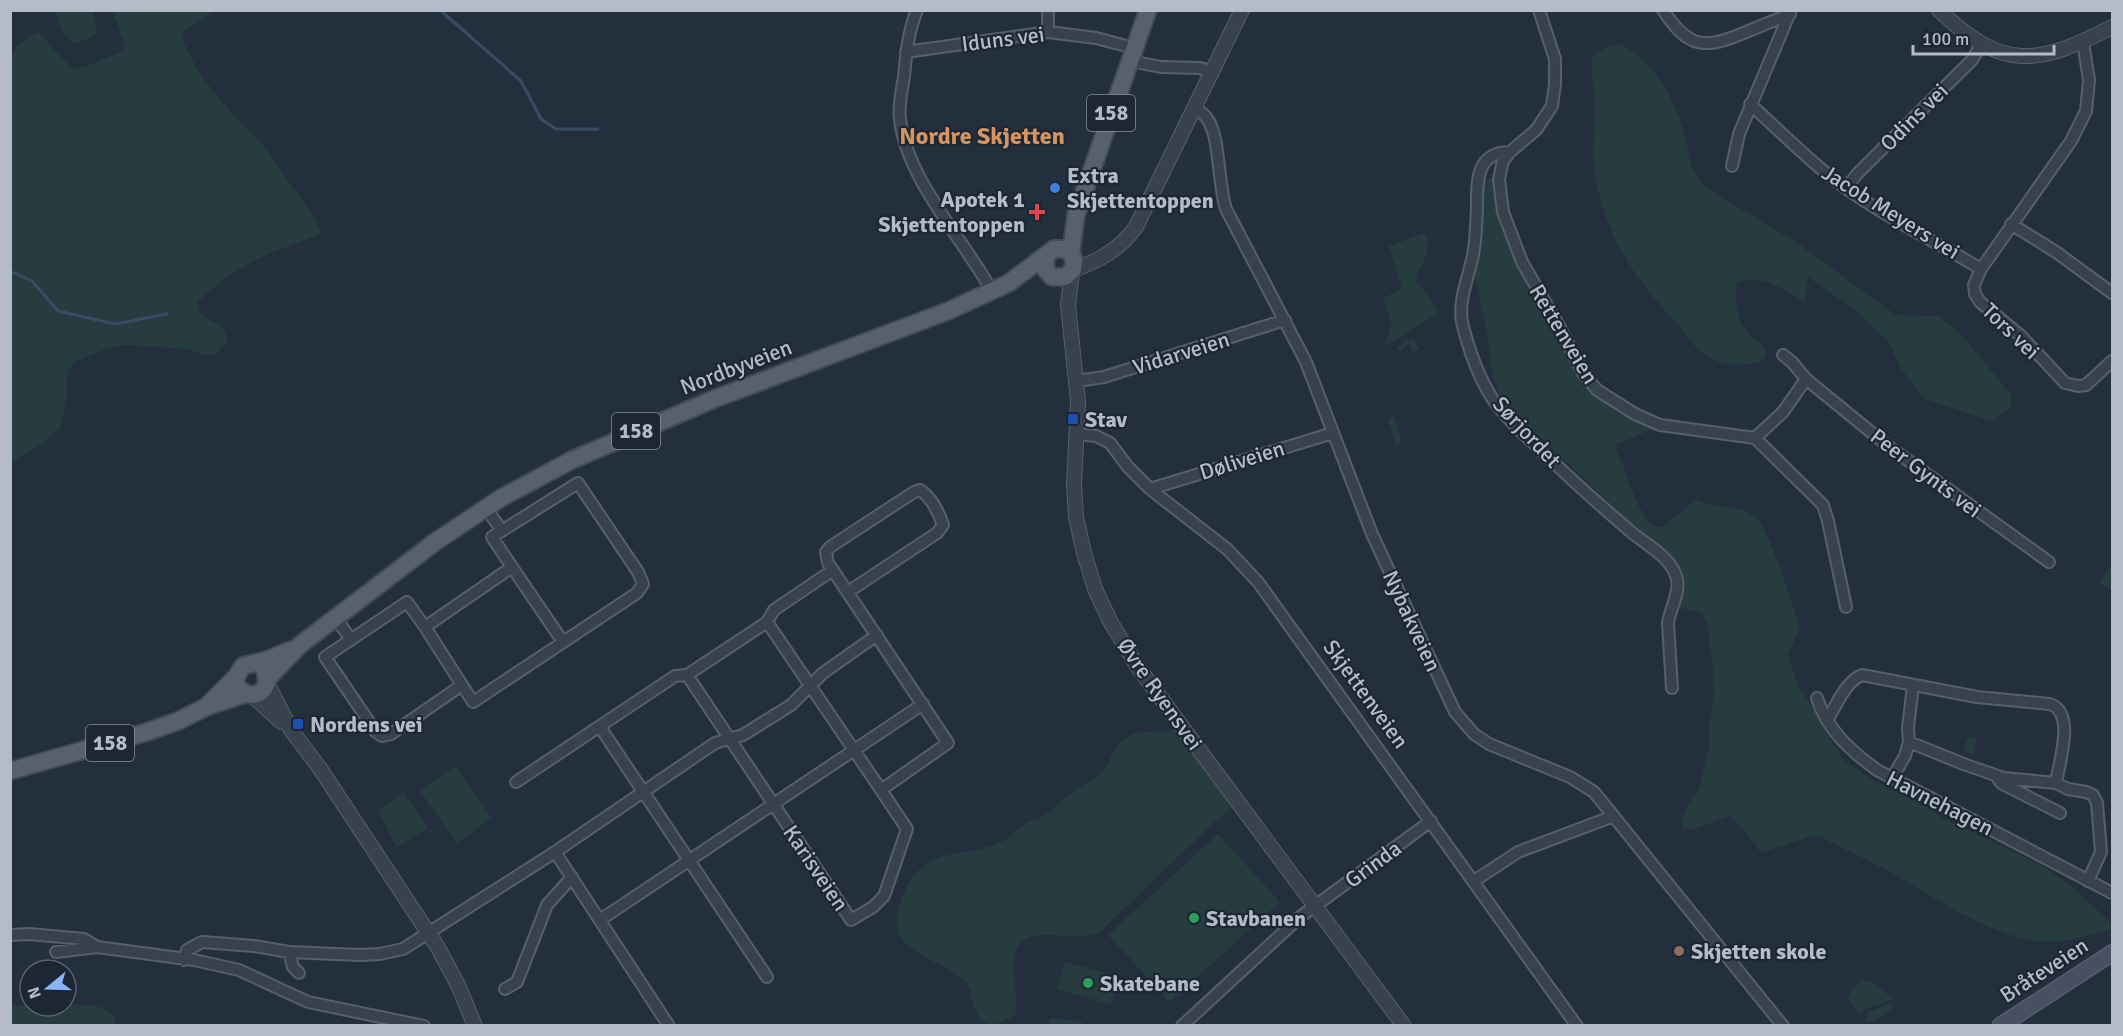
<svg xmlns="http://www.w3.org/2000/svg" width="2123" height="1036" font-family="Signika,sans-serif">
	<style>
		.green { fill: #263c3f }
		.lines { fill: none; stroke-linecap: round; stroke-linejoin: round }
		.stream { stroke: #394c67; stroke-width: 3 }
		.minor-casing { stroke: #565f6c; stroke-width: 14 }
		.tertiary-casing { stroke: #565f6c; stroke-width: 16 }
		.secondary-casing { stroke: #565f6c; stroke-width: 18 }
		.primary-casing { stroke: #414a57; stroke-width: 20 }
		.minor { stroke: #38414e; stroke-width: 10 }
		.tertiary { stroke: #38414e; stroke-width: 14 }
		.secondary { stroke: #465061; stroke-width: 15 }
		.primary { stroke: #56606e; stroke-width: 16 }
		.shop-dot { fill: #3f7fe0; stroke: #1d2633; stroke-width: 2 }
		.health-dot { fill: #e0444e; stroke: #1d2633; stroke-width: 2 }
		.transit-dot { fill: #1a4fb4; stroke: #1d2633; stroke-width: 2 }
		.leisure-dot { fill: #2e9e5b; stroke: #1d2633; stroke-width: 2 }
		.education-dot { fill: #8d6e63; stroke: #1d2633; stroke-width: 2 }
		.labels { text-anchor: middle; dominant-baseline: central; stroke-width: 4.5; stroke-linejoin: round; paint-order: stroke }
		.shield { fill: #1d2633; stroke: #878f9c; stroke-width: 1.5 }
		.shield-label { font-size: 21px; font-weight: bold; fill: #b4bcc9 }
		.street-label { font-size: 22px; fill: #b4bcc9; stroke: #1d2633 }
		.poi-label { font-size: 22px; font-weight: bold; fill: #b4bcc9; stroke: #1d2633; text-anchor: start }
		.neighbourhood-label { font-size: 24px; font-weight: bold; fill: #d59563; stroke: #1d2633 }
	</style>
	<rect width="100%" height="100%" fill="#242f3e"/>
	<!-- green -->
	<path class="green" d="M55,11H93L97,32L90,38L74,44L62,31Z
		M112,11H214L185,31L182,38C199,81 225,105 256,138C270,152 280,170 292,186C303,201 315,215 321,233C304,242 286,246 268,254C242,266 220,281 198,301V310L206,318L224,328L228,340L217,353L208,356L186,349L124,345L106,349L74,362L68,372L65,409L60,428L42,444L11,463V55L19,44L38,32L72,69L90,65L125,50L123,40Z
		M1620,44C1656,62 1677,102 1686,141C1691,161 1690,170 1705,187L1796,242L1896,315L1939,316L1962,335L2012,396L2010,409L1991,421L1924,399L1900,367L1888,341L1854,309L1808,277L1805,302C1784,290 1762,274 1737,282C1735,300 1736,323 1751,336C1759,344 1762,343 1767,354L1763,361C1746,366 1726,367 1710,358C1693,349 1686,332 1673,319C1635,278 1609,241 1597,186C1590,157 1596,127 1595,99C1595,87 1587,64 1595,54C1601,48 1612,46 1620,44Z
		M1492,177C1502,226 1524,260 1550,302C1562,321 1571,343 1584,362C1602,389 1626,410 1653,429L1615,445L1638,505L1651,525L1662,527L1696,500C1714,508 1739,504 1754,516C1771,529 1791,604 1800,627L1788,655L1798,687L1810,703L1831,741L1844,760L1871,779L1925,805L1943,818L2043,866L2069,884L2112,924V929C2087,936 2063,944 2036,941C1992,936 1932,896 1892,873C1869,860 1843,849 1819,836L1808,837L1761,853L1745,831L1730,816L1694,829H1684L1681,823L1688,804L1699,789L1709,749V725L1714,694L1713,672L1707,624L1702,612L1680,608L1671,568L1588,482L1509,409L1500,395L1493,377L1488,338L1472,262L1477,193L1484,181Z
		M1425,233C1434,258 1419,260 1416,282L1427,294L1438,313L1384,347L1392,323L1383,298L1402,289L1389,246Z
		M1413,339L1419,349L1413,353L1408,344L1400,351L1397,348L1407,340L1410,341Z
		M1393,416L1402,442L1396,445L1388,420Z
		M2112,563V591L2099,583Z
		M1178,730L1241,800L1210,826L1099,933C1075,943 1047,928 1025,939C1003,951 1021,994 1015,1015C992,1029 980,1028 972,1001C971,997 971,991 969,987C961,968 901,954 897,929C894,912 908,878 921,868C946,847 985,856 1010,836C1016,831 1020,825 1028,822C1033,819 1040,819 1045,815C1055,809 1062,799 1072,792C1082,785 1095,781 1102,772C1112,759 1114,744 1129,736C1143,729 1163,733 1178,730Z
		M1969,736L1977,739L1973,755L1963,751Z
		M455,766L492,818L457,843L420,791Z
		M404,792L428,828L397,847L378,811Z
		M1218,834L1280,902L1170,1002L1108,935Z
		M1065,962L1119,976L1111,1005L1057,989Z
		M1861,980L1871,982L1894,999L1863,1010L1860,1016L1847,997Z
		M1892,1003V1009L1873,1022L1865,1020L1868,1012Z
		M30,1005C48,1011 115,992 115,1025H11V1006Z
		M1050,1018L1082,1021L1081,1025H1048Z"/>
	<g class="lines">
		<!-- stream -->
		<path class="stream" d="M440,10L521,81L541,119L556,129H598
			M10,271L32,281L58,311L115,324L167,314"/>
		<!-- minor casing -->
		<g class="minor-casing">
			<path id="minor" d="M917,10C908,32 906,54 904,77C902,90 898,106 900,119C906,178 963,239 992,291
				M1048,10V32
				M1539,10L1555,59V84L1552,106L1536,130L1510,152L1503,161L1499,179L1503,212L1522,262L1559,326L1583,373L1597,390L1635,414L1660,425L1755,438L1823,505L1828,521L1846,607
				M1663,10C1689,50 1706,49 1746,32C1761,26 1775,20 1790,14
				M2083,42L2089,80L2086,111L2071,141L1981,269L1974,285L1975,294L1980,302L2021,336L2065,383L2078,386L2086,385L2112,361
				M906,52L1048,32L1096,38L1134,48
				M1130,61L1161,67L1200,68L1212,72
				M1750,104C1782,133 1812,164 1847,189C1889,219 1936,242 1981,269
				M1194,107C1199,111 1205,114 1208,120C1220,138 1218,185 1226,209L1306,362L1372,534L1455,712L1474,734L1489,744L1570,777L1594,792L1783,1026
				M1510,152C1475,152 1477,183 1477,209C1476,225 1476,240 1473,255C1469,276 1458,300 1462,322C1468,347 1478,376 1492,398C1508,421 1529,439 1549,458C1575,483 1602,507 1630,531C1646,545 1671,556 1677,579C1680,593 1670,609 1668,623L1672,688
				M1732,166L1739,134L1791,10
				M1846,188L1858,173L1972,60L1981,45
				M2011,224L2056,252L2112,293
				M1806,379L1888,446L2049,562
				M1077,381L1104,377L1285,320
				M1077,434L1096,436L1110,443L1128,467L1150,489L1227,549L1258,582L1577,1026
				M1755,438L1783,412L1806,379L1792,362L1783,355
				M1150,489L1333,433
				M486,508L502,531
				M336,618L351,640
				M767,622L881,790
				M425,627L407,602L325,657L376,732L382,736L391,734L462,685L473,702L637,593L643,584L638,572L578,483L492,537L512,567
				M687,675L851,920L873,907L884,896L907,829L881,790L948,743L828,563L826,552L830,547L914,492L920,490C931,497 939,513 943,525L937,533L848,592
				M462,685L425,627L512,567L563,642
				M1817,698C1826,729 1852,752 1877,770L2112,893
				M1827,720C1837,705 1845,682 1862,675L1977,697L2050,704C2076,713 2059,762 2056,783
				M600,727L767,977
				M1909,742L1966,765L2004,778L2056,783L2068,789L2086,792L2093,795L2097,803L2101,852L2088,881
				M1996,776L2001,783L2060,813
				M1892,778L1905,756L1909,742L1908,728L1913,685
				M516,782L675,676L687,675L767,622L774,610L833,570
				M555,852L669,1026
				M1474,881L1518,852L1614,816
				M600,920L923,704
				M10,935L29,934L84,939L97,947L194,960L239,970L308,1002L424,1026
				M56,952L97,947
				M289,952L293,967L299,973
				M184,960L187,950L202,942L254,946L289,952L360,955L380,954L403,949L555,852L715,743L743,735L791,705L823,673L877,635
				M505,989L517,982L547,905L572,877
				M1182,1026L1300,917L1431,821"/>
		</g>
		<!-- tertiary casing -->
		<g class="tertiary-casing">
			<path id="tertiary" d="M1939,10C2003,72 2038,65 2112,27
				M1073,270C1099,261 1120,249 1136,227L1242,10
				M1072,272L1068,305L1078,401L1074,485L1076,517L1084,553L1095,589L1110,621L1137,666L1404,1026
				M267,683L291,730L319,767L437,946L458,985L475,1026
				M252,695L281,722"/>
		</g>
		<!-- secondary casing -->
		<g class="secondary-casing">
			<path id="secondary" d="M2000,1026L2112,953"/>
		</g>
		<!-- primary casing -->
		<g class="primary-casing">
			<path id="primary" d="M1071,253L1076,215L1148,10
				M268,678L300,645L435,542L501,498L572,460L714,399L948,311L1009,283L1054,249H1064L1071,253L1074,260L1073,270L1065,277H1052L1045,269L1046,257
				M237,686C247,699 261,697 267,683L265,670
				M209,704L236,677L243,666L267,660L291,650
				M10,771L147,732L178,721L206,707L245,694"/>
		</g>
		<!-- minor -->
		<use href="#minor" class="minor"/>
		<!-- tertiary -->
		<use href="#tertiary" class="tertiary"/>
		<!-- secondary -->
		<use href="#secondary" class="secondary"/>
		<!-- primary -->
		<use href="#primary" class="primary"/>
	</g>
	<!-- markers -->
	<circle class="shop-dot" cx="1055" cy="188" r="6"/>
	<path class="health-dot" d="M1034 203h6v6h6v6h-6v6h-6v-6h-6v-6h6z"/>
	<g class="transit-dot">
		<rect x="1067" y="413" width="12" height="12" rx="3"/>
		<rect x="292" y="718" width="12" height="12" rx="3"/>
	</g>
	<g class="leisure-dot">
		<circle cx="1194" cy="918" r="6"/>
		<circle cx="1088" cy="983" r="6"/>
	</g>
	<circle class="education-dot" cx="1679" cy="951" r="6"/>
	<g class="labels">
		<!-- shield labels -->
		<g class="shield">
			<rect x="1087" y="95" width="48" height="36" rx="4.5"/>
			<rect x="612" y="413" width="48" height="36" rx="4.5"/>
			<rect x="86" y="725" width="48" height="36" rx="4.5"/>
		</g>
		<g class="shield-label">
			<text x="1111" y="113">158</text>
			<text x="636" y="431">158</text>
			<text x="110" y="743">158</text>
		</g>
		<!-- street labels -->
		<g class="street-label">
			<text transform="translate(1003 39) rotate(-7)">Iduns vei</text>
			<text transform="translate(1914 117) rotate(-45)">Odins vei</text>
			<text transform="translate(1891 212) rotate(32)">Jacob Meyers vei</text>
			<text transform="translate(2011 331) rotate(44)">Tors vei</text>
			<text transform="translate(1564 334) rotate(59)">Rettenveien</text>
			<text transform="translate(1181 353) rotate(-17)">Vidarveien</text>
			<text transform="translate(736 367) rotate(-21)">Nordbyveien</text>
			<text transform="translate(1527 432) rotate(47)">Sørjordet</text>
			<text transform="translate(1242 460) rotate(-17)">Døliveien</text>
			<text transform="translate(1926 473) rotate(37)">Peer Gynts vei</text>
			<text transform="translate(1412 621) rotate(65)">Nybakveien</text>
			<text transform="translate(1160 694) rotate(55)">Øvre Ryensvei</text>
			<text transform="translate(1366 694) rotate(54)">Skjettenveien</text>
			<text transform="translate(1940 803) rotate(27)">Havnehagen</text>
			<text transform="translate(1373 864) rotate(-36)">Grinda</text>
			<text transform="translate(816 868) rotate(56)">Karisveien</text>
			<text transform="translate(2044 970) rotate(-33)">Bråteveien</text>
		</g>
		<!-- poi labels -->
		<g class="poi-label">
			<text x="1067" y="175">Extra<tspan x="1067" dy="25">Skjettentoppen</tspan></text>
			<text x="1025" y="199" text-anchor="end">Apotek 1<tspan x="1025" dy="25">Skjettentoppen</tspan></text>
			<text x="1085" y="419">Stav</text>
			<text x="310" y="724">Nordens vei</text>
			<text x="1206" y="918">Stavbanen</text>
			<text x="1691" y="951">Skjetten skole</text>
			<text x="1100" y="983">Skatebane</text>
		</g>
		<!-- neighbourhood labels -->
		<g class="neighbourhood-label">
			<text x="982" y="136">Nordre Skjetten</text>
		</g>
	</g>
	<!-- border -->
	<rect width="2123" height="1036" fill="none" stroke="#b4bcc9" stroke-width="24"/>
	<!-- north arrow -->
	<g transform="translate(48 988) rotate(251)"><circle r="28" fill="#1d2633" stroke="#59626f" stroke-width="1.5"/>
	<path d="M0-4.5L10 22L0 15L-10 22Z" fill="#8ab4f8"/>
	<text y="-9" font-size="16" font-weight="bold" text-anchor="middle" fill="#b4bcc9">N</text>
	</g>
	<!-- scale -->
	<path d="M1913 45v9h141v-9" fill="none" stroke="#b4bcc9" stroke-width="3"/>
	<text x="1922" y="45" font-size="18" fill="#b4bcc9" stroke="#1d2633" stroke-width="4.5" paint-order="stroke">100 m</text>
</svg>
